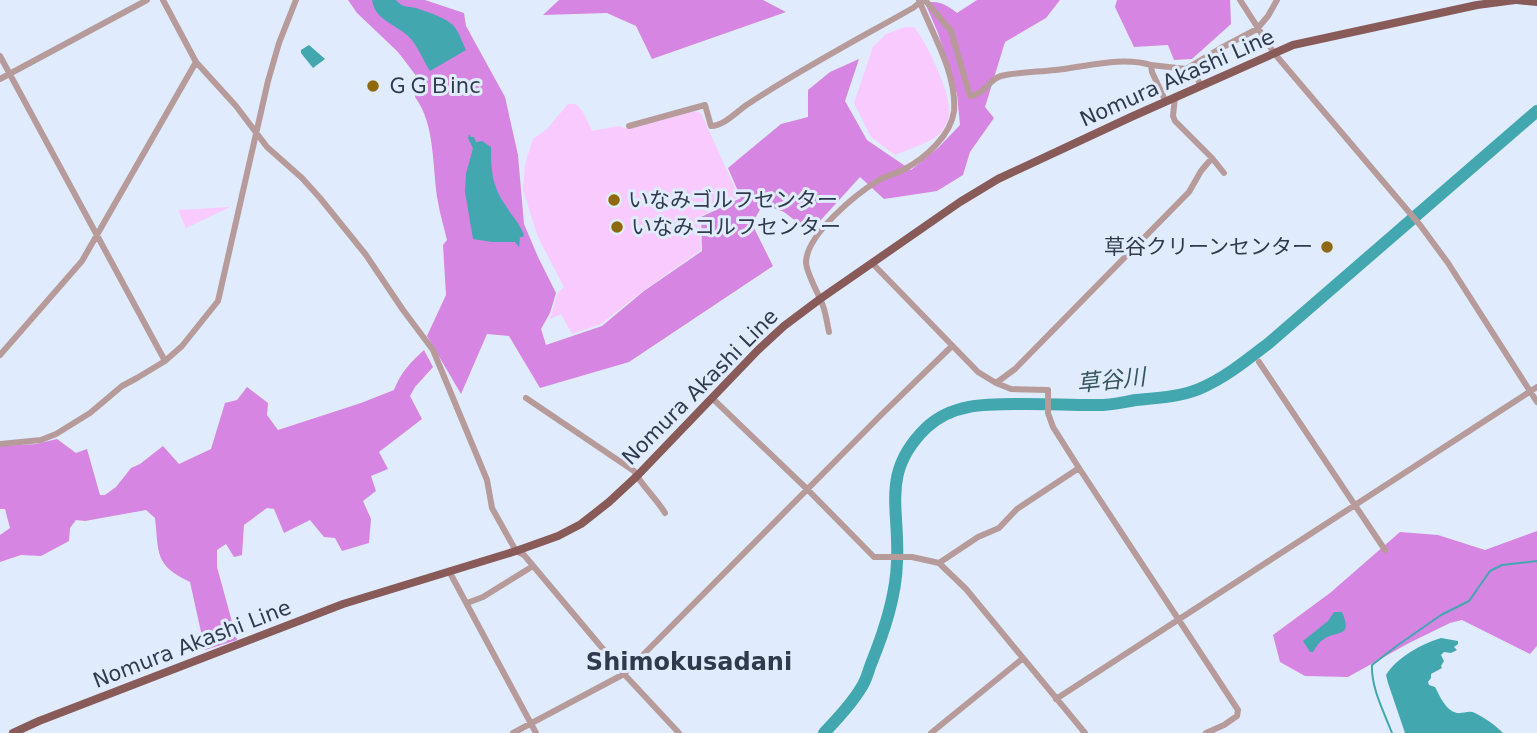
<svg xmlns="http://www.w3.org/2000/svg" width="1537" height="733" font-family="'DejaVu Sans','Noto Sans JP',sans-serif">
	<style>
		.green { fill: #f8cafe }
		.forest { fill: #d685e2 }
		.water { fill: #42a7af }
		.lines { fill: none; stroke-linecap: round; stroke-linejoin: round }
		.stream { stroke: #42a7af; stroke-width: 2 }
		.river { stroke: #42a7af; stroke-width: 12 }
		.minor { stroke: #b79b9a; stroke-width: 6 }
		.major { stroke: #885a58; stroke-width: 8 }
		.poi-dot { fill: #8f690e; stroke: #e0ebfe; stroke-width: 2.5 }
		.labels { text-anchor: middle; dominant-baseline: central; stroke-width: 6; stroke-linejoin: round; paint-order: stroke }
		.street-label { font-size: 21px; fill: #303a4d; stroke: #e0ebfe }
		.poi-label { font-size: 21px; fill: #303a4d; stroke: #e0ebfe; text-anchor: start }
		.water-label { font-size: 23px; font-style: italic; fill: #355457; stroke: #e0ebfe }
		.quarter-label { font-size: 24px; font-weight: bold; fill: #303a4d; stroke: #e0ebfe }
	</style>
	<rect width="100%" height="100%" fill="#e0ebfe"/>
	<!-- green -->
	<path class="green" d="M905,27H914C927,43 951,93 949,114C949,121 944,128 940,133C933,142 906,150 895,155L871,137L854,103L873,47L886,34Z
		M568,104H576L583,112L592,131L618,126L629,129L695,111L701,113L739,197L699,217L701,250L643,291L601,324L572,334L561,314L550,319L558,293L564,287L538,237L523,190L525,164L533,139L547,129Z
		M230,207L186,228L178,210Z"/>
	<!-- forest -->
	<path class="forest" d="M348,0H425L464,13L466,26L505,97L518,155L524,224L538,257L556,293L550,313L541,329L546,345L602,326L644,291L702,251L701,217L741,198L728,168L781,124L808,117V90L830,72L859,59L845,101L867,140L911,170L938,148L960,125L957,94L938,33L925,3C938,0 947,5 957,13L977,0H1060L1046,18L1005,42L985,107L994,118L970,152L963,175L937,191L884,199L860,177L810,232L784,212L763,204L752,224L773,266L629,362L540,388L509,336L487,334L461,394L427,336L446,295L443,245L447,240C444,227 440,215 438,202C432,169 436,125 415,97L417,77L398,52L357,13Z
		M559,0H763L786,12L652,59L636,26L607,13L543,15Z
		M1117,0H1230L1231,24L1192,59L1174,60L1168,45L1134,47L1115,7Z
		M424,350L433,367L415,387L410,396L422,419L379,452L388,469L371,476L376,491L363,501L371,519L369,543L342,551L335,538L324,537L310,520L284,533L274,509L267,508L244,525L242,555L234,557L226,544L217,550V567L237,640L205,650L190,582C154,565 159,553 155,518L146,510L85,521L76,520L70,528L69,541L41,556L21,555L0,562V535L10,528L5,509H0V446L36,444L57,439L76,453L87,449L100,495H105L116,487L131,468L140,464L163,446L179,464L211,449L225,403L237,400L247,387L268,403L267,415L278,430L361,403L394,390C401,372 410,363 424,350Z
		M1537,531V646L1530,654L1462,620L1450,623L1409,643L1348,677L1305,676L1280,662L1273,635L1330,593L1400,532L1438,535L1485,550Z"/>
	<!-- water -->
	<path class="water" d="M372,0H396C402,8 408,6 416,8C422,10 427,12 433,14C457,24 456,27 466,50L430,71C423,60 417,44 408,36C395,24 375,20 372,0Z
		M309,45L325,59L313,68L301,53V50Z
		M469,134L471,137H474L476,142L482,141L491,147C491,171 492,186 506,206C512,216 520,224 524,235L523,237H520L519,247L515,242H492L473,239L465,192L466,174L473,148L468,138Z
		M1334,612H1342C1353,638 1338,630 1324,639C1319,642 1316,647 1313,652H1310L1303,641L1328,621Z
		M1441,638L1458,641V644L1454,647L1457,650L1451,653L1444,652L1441,655L1444,661L1441,666L1442,668L1431,674V678L1428,682L1429,685L1435,687C1440,696 1445,710 1457,713C1463,714 1469,710 1475,713C1485,718 1494,724 1503,733H1405L1388,683L1386,675C1397,657 1422,644 1441,638Z"/>
	<g class="lines">
		<!-- stream -->
		<path class="stream" d="M1392,733C1384,712 1371,688 1372,665L1398,645L1441,615L1469,601L1490,571L1502,565L1537,561"/>
		<!-- river -->
		<path class="river" d="M824,733C837,719 851,705 861,688C866,681 868,672 871,664C884,632 896,597 897,562C900,508 880,473 926,428C953,402 990,404 1026,404C1049,404 1071,405 1094,405C1108,406 1123,402 1136,400C1157,398 1179,397 1199,389C1225,378 1247,360 1269,343L1537,111"/>
		<!-- minor -->
		<path class="minor" d="M163,0L196,62L236,106L267,147L302,178L320,198L366,255L403,310L433,350L487,480L492,508L516,551L524,555L624,674L679,733
			M925,0L951,31L970,96C984,95 989,79 1001,76C1018,72 1038,72 1055,70C1086,67 1121,56 1151,65L1152,72L1166,102
			M1240,0L1274,53L1420,225L1448,263L1537,402
			M0,56L165,361
			M1151,65L1186,69L1221,48L1257,29L1268,16L1277,0
			M1191,66L1201,86
			M0,79L147,0
			M629,126L705,105L711,126C724,126 737,111 748,104C801,69 858,39 913,8L923,0
			M1212,158L1224,173
			M872,263L978,372L996,383L1015,369L1189,192L1201,171L1212,158L1175,121L1173,116L1175,97
			M829,332C827,323 826,314 823,306C819,294 806,273 806,262C807,234 856,194 879,180C886,176 895,174 903,170C924,159 951,136 954,111C957,73 932,34 919,0
			M0,355L82,261L196,62
			M1259,362L1385,550
			M996,383L1011,389L1048,390V413L1053,427L1079,468L1238,710L1237,716L1224,725L1206,733
			M526,398L634,471C642,486 656,498 665,513
			M712,398L807,489L874,557H912L939,563L966,589L1085,733
			M0,444L41,440L56,434L90,413L122,386L137,378L165,361L182,346L218,301L268,81L279,43L296,0
			M939,563L978,537L999,528L1017,509L1079,468
			M449,571L536,733
			M467,603L483,597L533,566
			M1056,699L1537,387
			M513,733L624,674L882,414L952,346
			M931,733L1022,659"/>
		<!-- major -->
		<path class="major" d="M1517,0L1537,2
			M13,733L39,721L343,604L516,551L558,536L581,524L609,502L637,476L758,350L784,326L820,299L898,245L960,202L998,179L1131,117L1293,45L1477,5L1515,0"/>
	</g>
	<!-- markers -->
	<g class="poi-dot">
		<circle cx="373" cy="86" r="7"/>
		<circle cx="614" cy="200" r="7"/>
		<circle cx="617" cy="227" r="7"/>
		<circle cx="1327" cy="247" r="7"/>
	</g>
	<g class="labels">
		<!-- street labels -->
		<g class="street-label">
			<text transform="translate(1177 78) rotate(-24)">Nomura Akashi Line</text>
			<text transform="translate(700 387) rotate(-45)">Nomura Akashi Line</text>
			<text transform="translate(192 644) rotate(-21)">Nomura Akashi Line</text>
		</g>
		<!-- poi labels -->
		<g class="poi-label">
			<text x="387" y="86">ＧＧＢinc</text>
			<text x="628" y="200">いなみゴルフセンター</text>
			<text x="631" y="227">いなみコルフセンター</text>
			<text x="1313" y="247" text-anchor="end">草谷クリーンセンター</text>
		</g>
		<!-- water labels -->
		<g class="water-label">
			<text transform="translate(1111 380) rotate(-6)">草谷川</text>
		</g>
		<!-- quarter labels -->
		<g class="quarter-label">
			<text x="689" y="662">Shimokusadani</text>
		</g>
	</g>
</svg>
